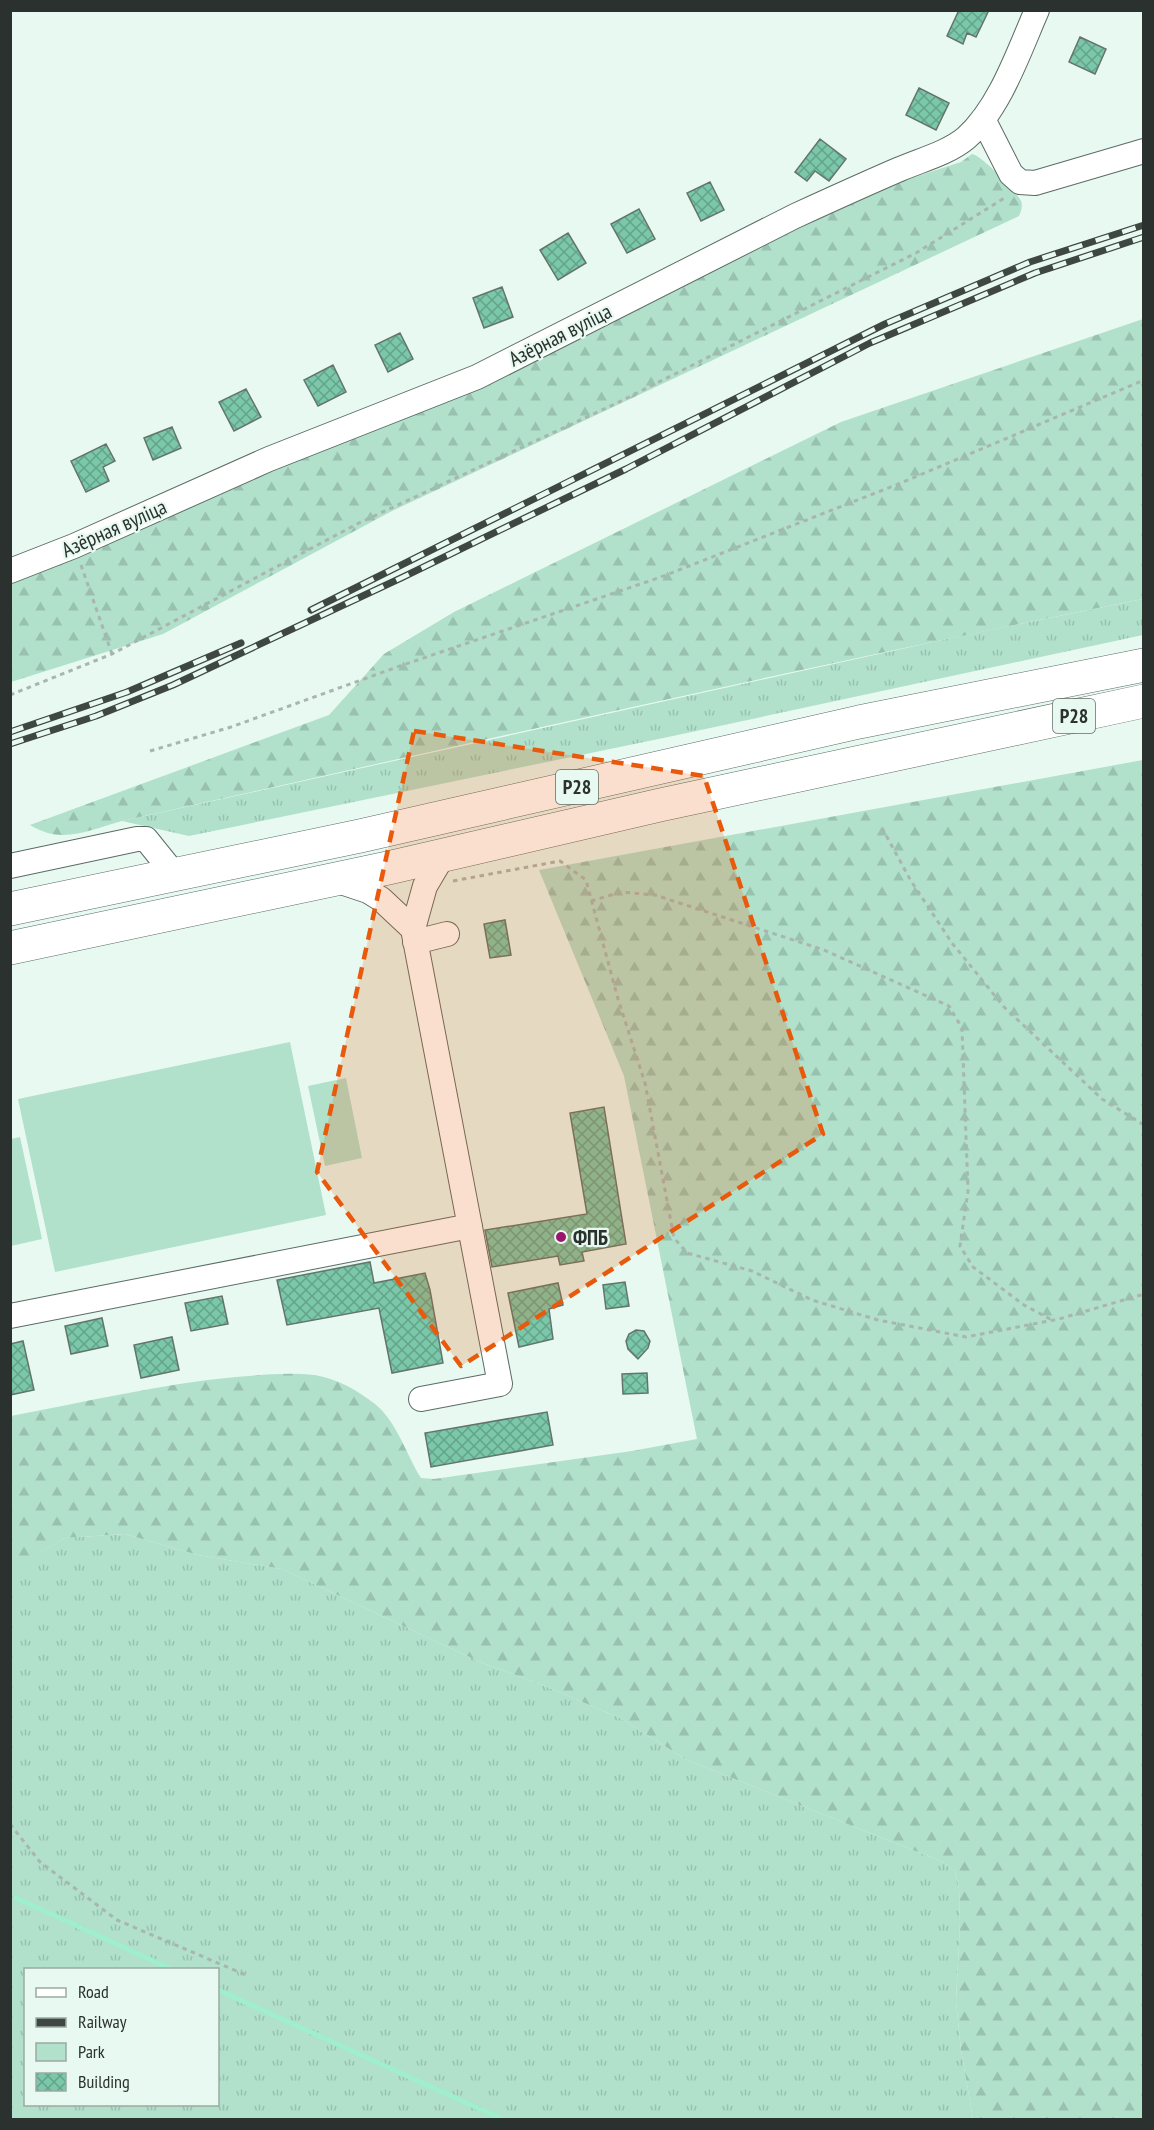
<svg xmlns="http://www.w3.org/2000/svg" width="1154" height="2130" font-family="'PT Sans Narrow',sans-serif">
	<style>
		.grass { fill: url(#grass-tufts); fill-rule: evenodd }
		.forest { fill: url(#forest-firs) }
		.park { fill: #b1e0cb }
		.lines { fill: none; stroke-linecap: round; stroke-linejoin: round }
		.stream { stroke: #9feece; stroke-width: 5 }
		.building { fill: url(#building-cross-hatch); stroke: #64746d; stroke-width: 1.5 }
		.minor-casing { stroke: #5c6c65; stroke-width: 26 }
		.highway-casing { stroke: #5c6c65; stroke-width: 34 }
		.path { stroke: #a8b6af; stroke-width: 3; stroke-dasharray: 4.5 4.5; stroke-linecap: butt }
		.minor { stroke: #fff; stroke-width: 24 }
		.highway { stroke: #fff; stroke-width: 33 }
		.rail-casing { stroke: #3f4743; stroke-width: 7 }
		.rail { stroke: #e7f9f1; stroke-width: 4.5; stroke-dasharray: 14; stroke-linecap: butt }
		.marked { fill: #e8590c; fill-opacity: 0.2; stroke: #e8590c; stroke-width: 4.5; stroke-dasharray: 12 8; stroke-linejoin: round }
		.poi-dot { fill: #98166c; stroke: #e7f9f1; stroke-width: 2 }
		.labels { text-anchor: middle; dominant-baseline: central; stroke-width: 4.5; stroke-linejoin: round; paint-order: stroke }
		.shield { fill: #e7f9f1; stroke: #636d68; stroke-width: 1.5 }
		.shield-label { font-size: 20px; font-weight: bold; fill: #2b312e }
		.street-label { font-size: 21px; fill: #2b312e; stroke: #e7f9f1 }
		.poi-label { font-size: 21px; font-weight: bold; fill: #2b312e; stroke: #e7f9f1; text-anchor: start }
	</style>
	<defs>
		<pattern id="grass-tufts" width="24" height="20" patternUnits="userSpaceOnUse" patternTransform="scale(1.5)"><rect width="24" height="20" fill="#b1e0cb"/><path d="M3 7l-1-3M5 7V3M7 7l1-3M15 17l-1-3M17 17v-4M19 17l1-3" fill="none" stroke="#98c1af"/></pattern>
		<pattern id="forest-firs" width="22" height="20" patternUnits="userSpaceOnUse" patternTransform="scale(1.5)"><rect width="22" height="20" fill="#b1e0cb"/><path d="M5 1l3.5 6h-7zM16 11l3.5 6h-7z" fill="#98c1af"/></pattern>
		<pattern id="building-cross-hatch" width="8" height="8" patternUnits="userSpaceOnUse" patternTransform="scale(1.5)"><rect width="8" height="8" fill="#7ac8a9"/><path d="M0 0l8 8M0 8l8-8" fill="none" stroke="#64a38a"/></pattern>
	</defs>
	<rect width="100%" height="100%" fill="#e7f9f1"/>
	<!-- grass -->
	<path class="grass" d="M1143,599V635L668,737L189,836L122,821L965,635Z
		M125,1534L198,1555L282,1569L480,1662L545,1686L620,1718L687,1760L943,1862L955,1872L959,1888L960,1923L956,2001L961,2050L973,2119H11L10,1570L65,1538ZM26,1970H218V2104H26Z"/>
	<!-- forest -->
	<path class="forest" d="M972,154C981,155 1017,192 1021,201C1023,206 1021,211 1019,216L392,511L163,634L11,682V571L477,377L795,216L961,162Z
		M1143,319V599C802,667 462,745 122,821C89,830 62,845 30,825L329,715L384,654L454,612L841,422Z
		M1143,760V2119H973L961,2050L956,2001L960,1923L959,1888L955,1872L943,1862L687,1760L620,1718L545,1686L480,1662L282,1569L198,1555L125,1534L65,1538L11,1570V1416C86,1402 160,1384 236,1377C262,1375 288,1372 314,1375C338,1379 357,1390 375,1404C397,1422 406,1454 421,1478L434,1479L632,1451L697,1439L624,1076L539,870Z"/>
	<!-- park -->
	<path class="park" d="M290,1042L326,1215L55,1272L18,1099Z
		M346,1078L362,1158L325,1166L308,1086Z
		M20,1137L42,1239L11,1246V1139Z"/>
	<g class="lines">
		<!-- stream -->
		<path class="stream" d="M16,1898L173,1970
			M218,1990L504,2120"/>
	</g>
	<!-- building -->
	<path class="building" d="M959,10H989L976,37L967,33L963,44L947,36Z
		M1080,37L1106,49L1095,74L1069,62Z
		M919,88L949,103L936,130L906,115Z
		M820,139L846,159L829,181L815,171L807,181L795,172Z
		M710,182L724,210L701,221L687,193Z
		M639,209L655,239L627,253L611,224Z
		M568,233L586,263L558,280L540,250Z
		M502,287L513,317L484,328L473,298Z
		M400,333L413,359L388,372L375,345Z
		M333,365L346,392L318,406L304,380Z
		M246,389L261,417L234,431L219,402Z
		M172,427L181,448L153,460L144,438Z
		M106,444L115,461L103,467L109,481L86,492L71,461Z
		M505,920L511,955L490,958L484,924Z
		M604,1107L626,1244L582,1252L584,1261L560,1265L558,1256L492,1267L485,1230L587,1214L570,1113Z
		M370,1262L374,1283L425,1273L430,1290L443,1363L392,1373L379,1308L287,1325L277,1280Z
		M625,1282L629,1306L606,1309L603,1285Z
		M558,1283L563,1305L549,1309L553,1339L519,1347L508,1293Z
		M222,1296L228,1324L191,1331L185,1303Z
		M102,1318L108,1346L71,1354L65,1326Z
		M636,1330L644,1331L650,1341L648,1348L638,1359L628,1349L626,1341L629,1334Z
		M172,1337L179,1370L141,1378L134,1345Z
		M23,1341L34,1390L10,1395V1344Z
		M647,1373L648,1393L623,1394L622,1374Z
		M547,1412L553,1445L431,1467L425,1433Z"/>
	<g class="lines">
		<!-- minor casing -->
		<g class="minor-casing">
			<path id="minor" d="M983,119L1011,174L1020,182L1035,183L1144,151
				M10,571L74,546L269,459L477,377L795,216C830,200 865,184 900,169C921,160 948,153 966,138C1000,108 1019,51 1037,10
				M10,866L137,839H146L175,875
				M335,880L368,891L381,899L413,929
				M415,942L447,934
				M10,1316L470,1226
				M421,1399L500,1384L413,929L425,886L444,854"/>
		</g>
		<!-- highway casing -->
		<g class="highway-casing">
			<path id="highway" d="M10,909L360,836L859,722L1144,665
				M10,948L388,868L660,805L1144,701"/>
		</g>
		<!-- path -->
		<path class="path" d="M81,565L112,654
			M10,695L112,654L357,524L617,403L916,253L1006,197
			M150,751L231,727L400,666L661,577L901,483L1144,380
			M882,828L911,881L952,943L1004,1007L1102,1099L1144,1125
			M453,881L560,861L586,880L618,999L645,1083L674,1238L687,1253L752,1271L812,1300L878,1320L966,1337L1059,1319L1144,1294
			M591,901L621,892L655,895L824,950L949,1006L962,1028L968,1191L960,1246L973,1267L1024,1305L1052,1320
			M10,1824L40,1862L117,1920L246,1975"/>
		<!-- minor -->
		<use href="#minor" class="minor"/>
		<!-- highway -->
		<use href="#highway" class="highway"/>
		<!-- rail casing -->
		<g class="rail-casing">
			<path id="rail" d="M311,610L885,324L1030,262L1144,225
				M10,732L127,692L241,643
				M10,744L96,716L173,685L401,578L626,469L870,343L1035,273L1144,237"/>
		</g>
		<!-- rail -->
		<use href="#rail" class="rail"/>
	</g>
	<!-- marked area -->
	<path class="marked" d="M414,731L704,776L823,1134L461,1366L317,1172Z"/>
	<!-- markers -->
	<circle class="poi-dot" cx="561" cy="1237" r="6"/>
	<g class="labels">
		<!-- shield labels -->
		<g class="shield">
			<rect x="1053" y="699" width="42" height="34" rx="4.5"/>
			<rect x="556" y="770" width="42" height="34" rx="4.5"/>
		</g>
		<g class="shield-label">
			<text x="1074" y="716">Р28</text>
			<text x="577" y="787">Р28</text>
		</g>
		<!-- street labels -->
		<g class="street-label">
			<text transform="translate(560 335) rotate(-27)">Азёрная вуліца</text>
			<text transform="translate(114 528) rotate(-24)">Азёрная вуліца</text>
		</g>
		<!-- poi labels -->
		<g class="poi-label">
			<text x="573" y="1237">ФПБ</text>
		</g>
	</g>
	<!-- border -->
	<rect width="1154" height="2130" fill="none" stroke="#2b312e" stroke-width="24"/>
	<!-- legend -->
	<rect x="24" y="1968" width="195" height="138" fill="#e7f9f1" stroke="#9ca9a3" stroke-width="1.5"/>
	<rect x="36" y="1988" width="30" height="9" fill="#ffffff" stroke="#9ca9a3" stroke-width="1.5"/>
	<text x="78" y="1998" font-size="18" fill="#2b312e">Road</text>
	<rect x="36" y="2018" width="30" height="9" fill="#3f4743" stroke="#9ca9a3" stroke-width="1.5"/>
	<text x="78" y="2028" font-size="18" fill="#2b312e">Railway</text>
	<rect x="36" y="2043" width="30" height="18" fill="#b1e0cb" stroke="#9ca9a3" stroke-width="1.5"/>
	<text x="78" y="2058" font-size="18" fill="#2b312e">Park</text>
	<rect x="36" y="2073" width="30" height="18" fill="url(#building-cross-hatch)" stroke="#9ca9a3" stroke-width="1.5"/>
	<text x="78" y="2088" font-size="18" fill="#2b312e">Building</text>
</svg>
